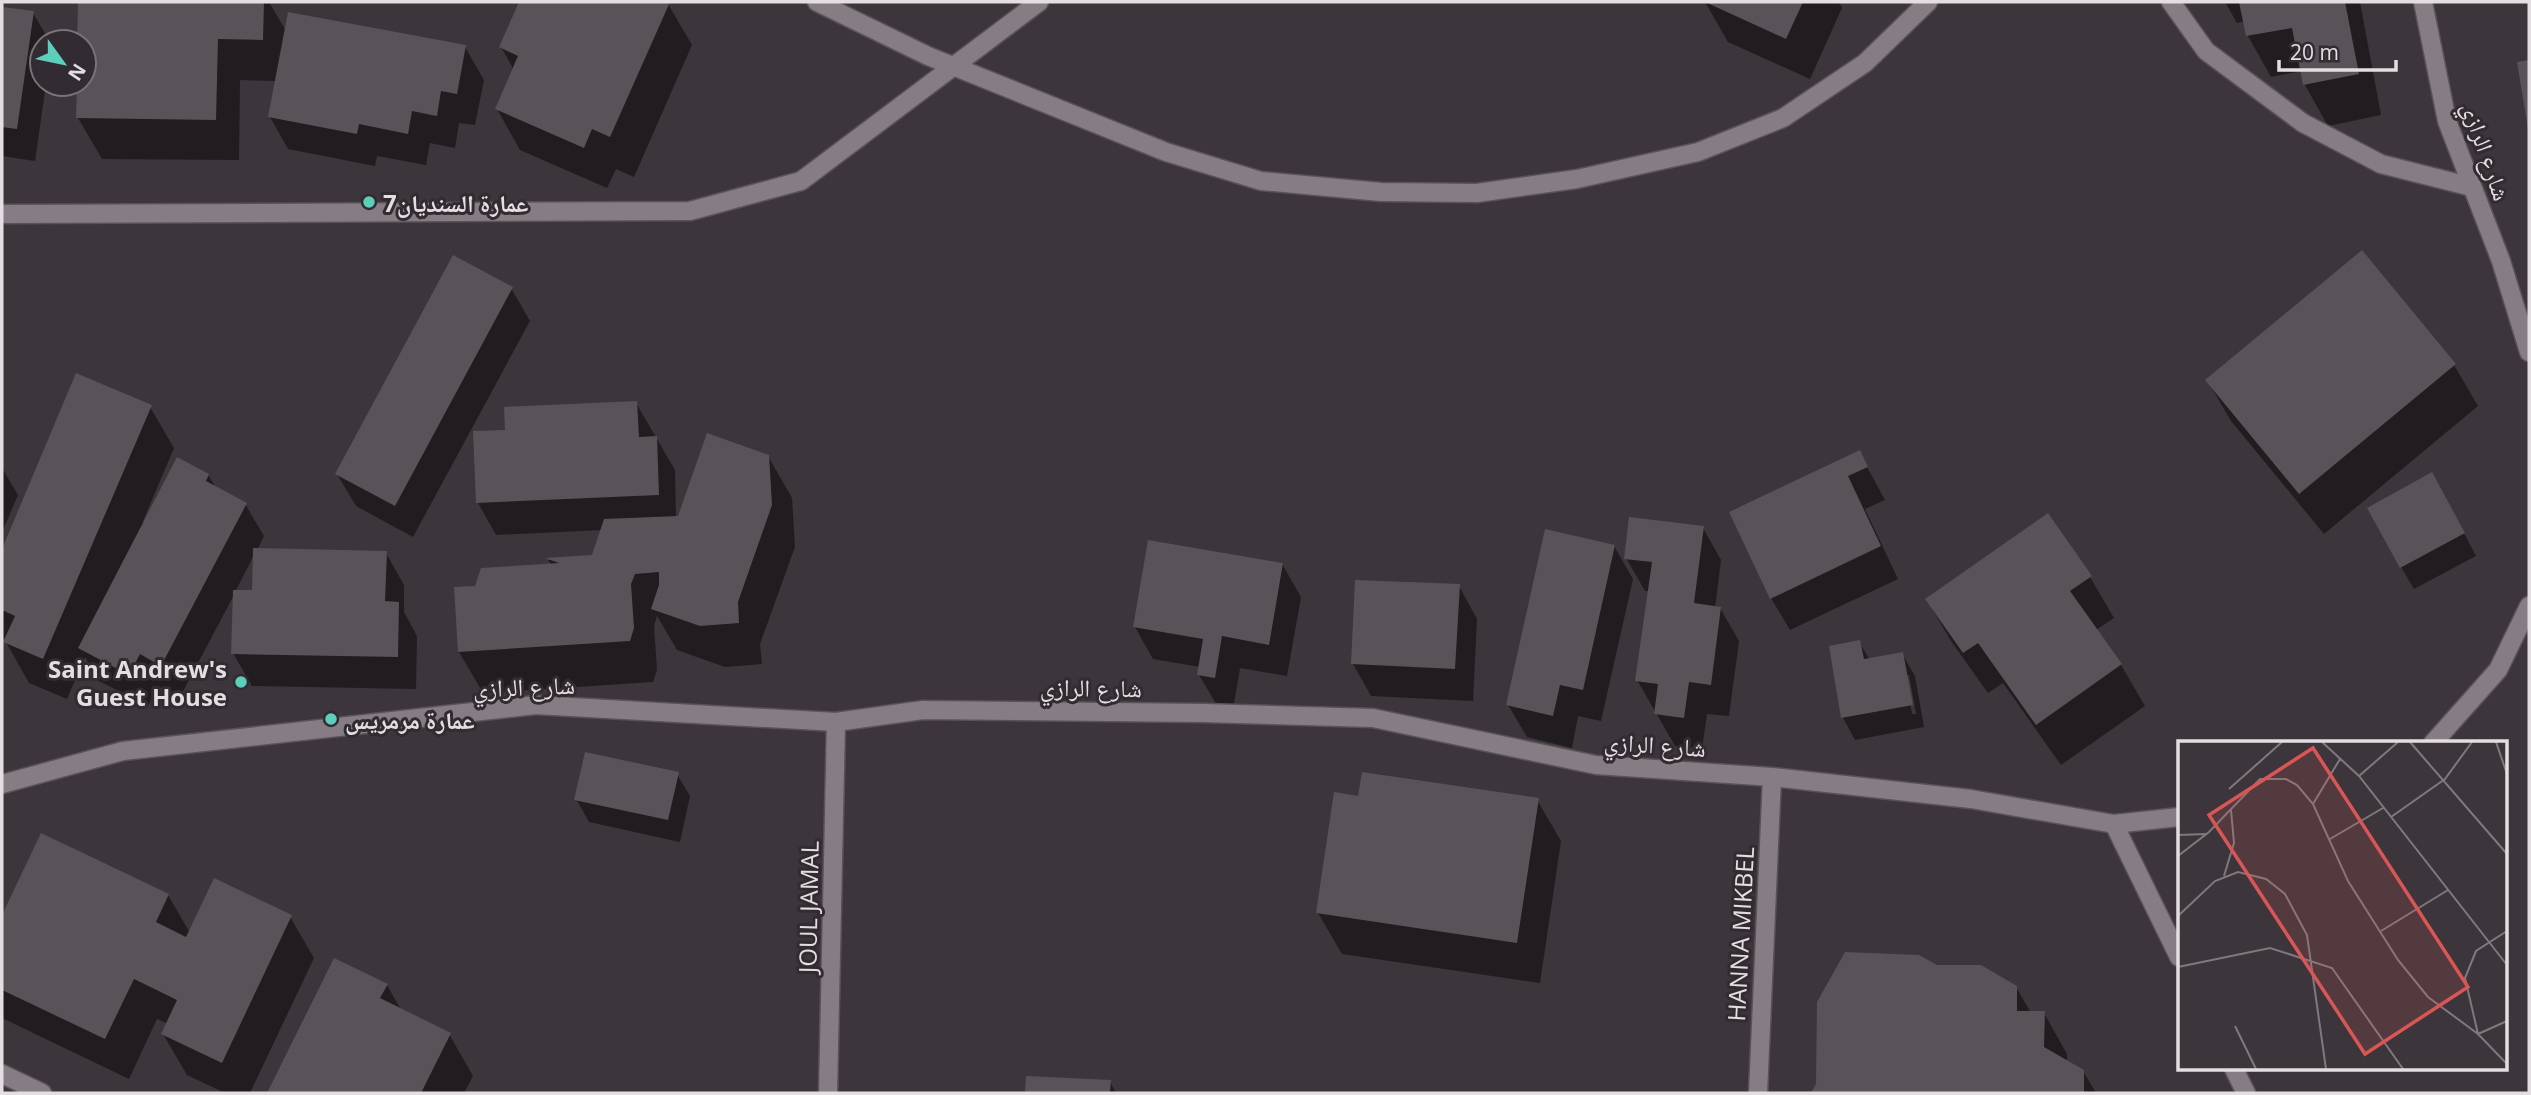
<svg xmlns="http://www.w3.org/2000/svg" width="2531" height="1095" font-family="'Open Sans','Noto Naskh Arabic',sans-serif">
	<style>
		.shadow { fill: #0007; fill-rule: evenodd }
		.building { fill: #5a5259 }
		.lines { fill: none; stroke-linecap: round; stroke-linejoin: round }
		.minor-casing { stroke: #595258; stroke-width: 21 }
		.minor { stroke: #867d84; stroke-width: 18 }
		.poi-dot { fill: #5dceb9; stroke: #322b31; stroke-width: 2.5 }
		.labels { text-anchor: middle; dominant-baseline: central; stroke-width: 6; stroke-linejoin: round; paint-order: stroke }
		.street-label { font-size: 24px; fill: #e3dee2; stroke: #322b31 }
		.poi-label { font-size: 24px; font-weight: bold; fill: #e3dee2; stroke: #322b31; text-anchor: start }
		.inset-road { fill: none; stroke: #7f797e; stroke-width: 2 }
		.view { fill: #d95656; fill-opacity: 0.15; stroke: #d95656; stroke-width: 3.5 }
		.inset-edge { fill: none; stroke: #e3dee2; stroke-width: 3.5 }
	</style>
	<rect width="100%" height="100%" fill="#3c353b"/>
	<!-- shadow -->
	<path class="shadow" d="M80,2H269L286,31L465,47L484,80L475,125L459,123L455,148L430,143L426,165L377,156L375,166L288,149L270,117L276,81L240,80L239,160L102,159L78,118V84H84V42H79Z
		M520,2H664L668,4L692,45L634,177L616,169L607,188L520,150L497,109L514,70L501,47Z
		M1705,2H1839L1842,8L1810,79L1728,42Z
		M2225,2H2360L2381,115L2328,126L2305,85L2302,71L2271,77L2248,36L2245,21L2237,23Z
		M2,8L33,13L50,42H42V84H46L35,161L2,156Z
		M511,288L530,321L413,537L356,506L337,474Z
		M2454,365L2478,406L2324,534L2231,421L2207,380Z
		M77,376L150,407L174,448L143,521L145,523L208,475L216,488L245,504L264,536L257,550L386,553L404,585V612L417,636L416,689L252,686L233,653L235,593L180,697L158,686L148,706L99,681L85,657L67,699L29,683L2,635V553ZM254,555L253,592H235Z
		M636,403L675,470L676,518L768,456L792,498L795,547L760,644L762,664L725,667L677,650L657,616L654,626L657,670L653,682L483,693L459,652L476,588L552,566L548,560L593,557L602,530L496,535L478,503L507,431Z
		M1859,452L1885,500L1865,509L1898,579L1790,630L1771,598Z
		M2,468L18,495L2,532Z
		M2445,497L2476,556L2414,589L2401,567Z
		M1703,528L1721,560L1715,608H1720L1739,641L1729,716L1707,714L1702,749L1675,746L1637,680L1649,591H1645L1626,558Z
		M1614,546L1633,579L1601,721L1578,716L1572,748L1527,737L1508,705Z
		M1282,564L1301,597L1287,676L1240,668L1233,710L1218,707L1199,675L1200,667L1153,659L1135,627Z
		M2090,577L2114,618L2096,630L2121,665L2145,706L2061,765L2003,683L1988,693L1951,641L1927,600Z
		M1459,586L1477,619L1473,701L1371,696L1353,664Z
		M1859,642L1870,660L1902,654L1915,676L1924,727L1855,740L1843,718ZM1906,675H1909L1916,714H1912Z
		M677,774L690,796L680,842L589,822L576,799Z
		M1360,798L1537,800L1561,841L1540,983L1342,954L1318,913Z
		M42,835L168,895L190,933L290,917L314,958L250,1093H225L187,1075L163,1034L168,1024L157,1019L129,1079L2,1018V920Z
		M335,960L387,985L401,1010L449,1034L473,1076L464,1093H269Z
		M1937,967L2016,987L2031,1013H2044L2067,1054V1062L2083,1071L2096,1093H1813L1817,1085Z
		M1028,1078L1110,1082L1116,1093H1027Z"/>
	<!-- building -->
	<path class="building" d="M78,2H264L263,40L218,39L216,120L76,118L77,84H84V42H77Z
		M519,2H670L610,137L592,129L584,148L495,109L518,56L499,47Z
		M1705,2H1803L1786,39Z
		M2239,2H2345L2359,74L2303,85L2292,28L2246,36Z
		M2,7L34,11L17,129L2,127Z
		M288,12L466,45L457,94L441,91L437,116L412,111L408,134L359,124L357,134L268,117Z
		M2529,60V129H2528L2517,62Z
		M2362,250L2456,364L2299,494L2205,380Z
		M453,255L513,287L395,506L335,474Z
		M76,373L152,405L43,659L3,642L15,616L2,610V549Z
		M637,401L639,437L657,436L659,495L476,503L473,431L505,430L504,407Z
		M707,433L769,455L772,505L738,602L739,623L700,626L651,609L659,585V572L635,574L631,584L634,628L630,641L458,652L454,587L475,586L481,568L559,563L545,558L592,555L604,519L678,516Z
		M1860,450L1868,467L1848,476L1881,546L1770,599L1729,512Z
		M177,457L209,474L206,481L247,503L161,666L140,654L129,675L78,648Z
		M2432,472L2465,533L2400,568L2367,508Z
		M2048,513L2092,576L2070,591L2122,664L2036,725L1978,643L1963,653L1925,599Z
		M1629,517L1704,526L1694,603L1721,607L1711,685L1689,682L1684,718L1654,714L1658,684L1635,681L1652,562L1624,559Z
		M1545,529L1615,545L1583,690L1560,685L1553,716L1506,705Z
		M1148,540L1283,563L1269,645L1222,636L1215,678L1197,675L1203,639L1133,627Z
		M253,548L387,551L385,601L399,602L398,657L231,654L233,590H252Z
		M1355,580L1460,584L1455,669L1351,664Z
		M1860,640L1864,659L1903,652L1913,705L1841,718L1829,646Z
		M585,752L679,772L668,820L574,800Z
		M1362,772L1539,798L1517,943L1316,913L1334,792L1358,796Z
		M41,833L169,894L156,922L186,937L214,878L292,915L222,1063L161,1034L177,1000L134,979L105,1039L2,990V915Z
		M1845,952L1919,955L1937,965H1981L2017,986V1011H2045L2044,1047L2084,1070V1093H1811L1816,1084L1817,1002Z
		M334,958L388,984L380,998L451,1033L421,1093H267Z
		M1026,1076L1111,1080L1110,1093H1025Z"/>
	<g class="lines">
		<!-- minor casing -->
		<g class="minor-casing">
			<path id="minor" d="M817,2L928,56L1166,152L1261,181L1381,192L1477,193L1577,179L1698,152L1783,118L1865,63L1928,2
				M2171,2L2206,51L2303,123L2381,164L2472,187
				M2423,2L2447,121L2501,261L2529,352
				M2,214L690,211L801,181L1039,2
				M2433,743L2498,670L2529,606
				M2,784L123,751L536,705L836,722L923,710L1203,713L1373,718L1596,765L1772,777L1971,799L2114,824L2179,817
				M2114,824L2179,957
				M2234,1069L2246,1093
				M2,1074L42,1093
				M828,1093L836,722
				M1758,1093L1772,777"/>
		</g>
		<!-- minor -->
		<use href="#minor" class="minor"/>
	</g>
	<!-- markers -->
	<g class="poi-dot">
		<circle cx="369" cy="202" r="7"/>
		<circle cx="241" cy="682" r="7"/>
		<circle cx="331" cy="719" r="7"/>
	</g>
	<g class="labels">
		<!-- street labels -->
		<g class="street-label">
			<text transform="translate(2487 151) rotate(71)">شارع الرازي</text>
			<text transform="translate(524 686) rotate(-2)">شارع الرازي</text>
			<text transform="translate(1091 687) rotate(1)">شارع الرازي</text>
			<text transform="translate(1655 744) rotate(4)">شارع الرازي</text>
			<text transform="translate(808 907) rotate(-89)">JOUL JAMAL</text>
			<text transform="translate(1740 934) rotate(-87)">HANNA MIKBEL</text>
		</g>
		<!-- poi labels -->
		<g class="poi-label">
			<text x="383" y="202">عمارة السنديان7</text>
			<text x="227" y="668" text-anchor="end">Saint Andrew's<tspan x="227" dy="28">Guest House</tspan></text>
			<text x="345" y="719">عمارة مرمريس</text>
		</g>
	</g>
	<!-- overview -->
	<g transform="translate(2178 741)">
		<rect width="329" height="329" fill="#3c353b"/>
		<path class="inset-road" d="M144,1L181,35L329,224M232,1L329,113M318,1L329,33M181,35L220,1M51,48L104,1M135,63L162,18M213,76L267,38L294,1M0,94L28,93M152,98L205,67M0,115L31,91L82,38H108L119,44L135,63L170,140L220,219L250,256L300,293L329,323M46,135L56,102L53,69M0,175L37,140L60,131L88,138L107,153L129,194L148,328M203,190L270,149M329,190L298,210L287,237L300,293L329,280M0,226L92,207L154,227L225,328M57,285L78,328"/>
		<path class="view" d="M135,7L290,246L187,313L31,74Z"/>
		<rect width="329" height="329" class="inset-edge"/>
	</g>
	<!-- border -->
	<rect width="2531" height="1095" fill="none" stroke="#e3dee2" stroke-width="7"/>
	<!-- north arrow -->
	<g transform="translate(63 63) rotate(123)"><circle r="33" fill="#322b31" stroke="#797378" stroke-width="2"/>
	<path d="M0-5L12 26L0 18L-12 26Z" fill="#5dceb9"/>
	<text y="-10" font-size="19" font-weight="bold" text-anchor="middle" fill="#e3dee2">N</text>
	</g>
	<!-- scale -->
	<path d="M2279 60v10h117v-10" fill="none" stroke="#e3dee2" stroke-width="3.5"/>
	<text x="2290" y="60" font-size="21" fill="#e3dee2" stroke="#322b31" stroke-width="5" paint-order="stroke">20 m</text>
</svg>
